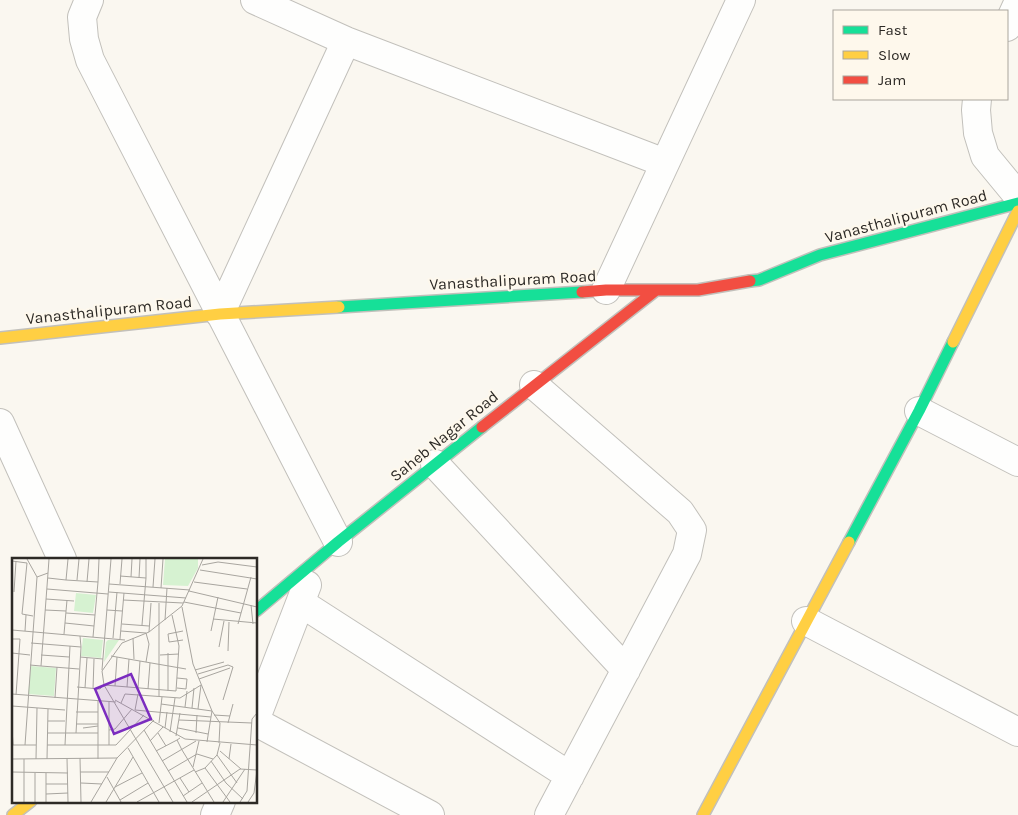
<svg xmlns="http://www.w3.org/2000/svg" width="1018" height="815" font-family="Karla,sans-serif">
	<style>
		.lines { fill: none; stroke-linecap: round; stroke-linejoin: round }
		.street-casing { stroke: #c2c0bb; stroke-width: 30 }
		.fast-casing { stroke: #c2c0bb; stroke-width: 14 }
		.slow-casing { stroke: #c2c0bb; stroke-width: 14 }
		.jam-casing { stroke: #c2c0bb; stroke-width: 14 }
		.street { stroke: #fefefd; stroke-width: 28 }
		.fast { stroke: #16e098; stroke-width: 11 }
		.slow { stroke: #ffcf43; stroke-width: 11 }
		.jam { stroke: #f24e42; stroke-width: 11 }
		.labels { text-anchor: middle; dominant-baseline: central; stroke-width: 4; stroke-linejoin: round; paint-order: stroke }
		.street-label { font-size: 16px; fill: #2d2a26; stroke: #fef8ec }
		.inset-road { fill: none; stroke: #a8a59f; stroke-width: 1 }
		.view { fill: #7b2cbf; fill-opacity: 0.15; stroke: #7b2cbf; stroke-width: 2.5 }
		.inset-edge { fill: none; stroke: #2d2a26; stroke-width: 2.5 }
	</style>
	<rect width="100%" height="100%" fill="#faf7f0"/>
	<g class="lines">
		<!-- street casing -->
		<g class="street-casing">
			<path id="street" d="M89,0L82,17L84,39L90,60L338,542
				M255,0L346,41L665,163
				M1007,27L1018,3
				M977,99L976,110L978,133L985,156L1018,196
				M606,290L741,0
				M220,314L346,41
				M534,385L680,512L692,530L687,554L549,815
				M919,411L1018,462
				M0,423L62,559
				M435,464L626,670
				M301,603L570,776
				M806,621L1018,732
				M256,718L307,585
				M256,722L430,815
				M215,815L221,801"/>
		</g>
		<!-- fast casing -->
		<g class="fast-casing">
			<path id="fast" d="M750,281L759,280L820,255L1018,203
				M339,307L582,292
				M849,542L919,411L953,342
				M256,611L338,542L482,427"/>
		</g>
		<!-- slow casing -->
		<g class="slow-casing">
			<path id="slow" d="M0,338L220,314L339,307
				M953,342L1018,211
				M13,815L31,801
				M703,815L849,542"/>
		</g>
		<!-- jam casing -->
		<g class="jam-casing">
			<path id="jam" d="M582,292L606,290H698L750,281
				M482,427L655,291"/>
		</g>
		<!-- street -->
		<use href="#street" class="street"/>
		<!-- fast -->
		<use href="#fast" class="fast"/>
		<!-- slow -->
		<use href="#slow" class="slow"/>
		<!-- jam -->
		<use href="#jam" class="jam"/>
	</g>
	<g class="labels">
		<!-- street labels -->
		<g class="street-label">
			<text transform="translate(906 216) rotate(-15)">Vanasthalipuram Road</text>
			<text transform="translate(513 280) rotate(-3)">Vanasthalipuram Road</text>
			<text transform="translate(109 310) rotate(-6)">Vanasthalipuram Road</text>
			<text transform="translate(444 436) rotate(-39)">Saheb Nagar Road</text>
		</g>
	</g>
	<!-- overview -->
	<g transform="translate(12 558)">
		<rect width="245" height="245" fill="#faf7f0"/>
		<path d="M153,1H186V10L176,28L151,27ZM64,35L84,37L81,55L62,53ZM71,80L91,82L89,100L69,98ZM96,82H107L92,104L94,84ZM19,108L44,110L42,138L16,136Z" fill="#d6f2d1"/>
		<path class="inset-road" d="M15,1L25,19L36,15L37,1M0,3L15,5L10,56L21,58M190,7L206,4L245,9M188,12L245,21M108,18L134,20V1M119,19L120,1M36,20L54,22L56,1M127,20L128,1M54,22L86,24L87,1M65,22L67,1M75,24L77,1M182,24L235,31M97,26L178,32M108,26L110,1M141,29L143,1M149,30L151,1M35,31L96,36M177,33L245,49M2,34L4,3M97,34L174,40M34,41L62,43M111,42L171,45M172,44L229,55M147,45V138M239,47L241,66M170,49L181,106L200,153L199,159M33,52L54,53M95,52L110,53M54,55L83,57M201,61L245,65M153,62L155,30M53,65L82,68M110,66L137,68M226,66L239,19M130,67L134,20M0,72L113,82M13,73L14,57M109,73L134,75L137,86L134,104M171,73L156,76L157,84L171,82M199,73L206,39M137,74L139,45M52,76L55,42M81,79L86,24M101,80L105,34M121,80L122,101M0,81H8L4,137M108,81L112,35M19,85L69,89L68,78M207,89L212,63M216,93L217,64M0,95L18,97M29,97L57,99M148,97L167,96M99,98L174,111M68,99L91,101M18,107L29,108L36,15M29,108L67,111M90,112L99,1M183,112L212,104M186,116L216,107L221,109L211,142M187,121L218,110M103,128L105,99M65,129L88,131L92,127L164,133L167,88L160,57M115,129L117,101M73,130L75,100M126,130L128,103M165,130L174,131L175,121L165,120M81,131L82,101M136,131L138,105M156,133V95M0,136L104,144M43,140L45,109M103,142L173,181L245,187M97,144V187M109,145L113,136L168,140L189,127L186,151M149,146L200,153L208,165L207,185M0,148L53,152M173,149L175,133M180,150L182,130M123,152L199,159L195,184M123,152L126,136M64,154H86M202,157L218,158M167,162L240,165M36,163H53M147,165L150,139M216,165L221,146M64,166H86M0,170L1,187M71,170L86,168M153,170L155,154M166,170L196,176M97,172L103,171L120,151M132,172L175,244M158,174L163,140M36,175H86M64,175L69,89M146,175L154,188M184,175L185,157M164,178L168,155M168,180L165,182L170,192L202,244M138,183L151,169M0,187H24M13,187L25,19M35,187H104L132,157M53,187L58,88M116,190L147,244M144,193L165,182M208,193L229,211M205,197L225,225M55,200L56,244M68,200L69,244M0,201L105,200L142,162M24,201L25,150M35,201L36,151M86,201V143M217,201L219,186M150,203L184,183M199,203L214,225L231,241M181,209L187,183M193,210L218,244M156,213L185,196L201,201M0,214L56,215M68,214H97M183,214L193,210L205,197L208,185M95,219L109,244M168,220L177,234M69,225L90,226M34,226H56M103,229L130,215M34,236L56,235M171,238L190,225M108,242L136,225M12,244V201M23,244V215M34,244V215M79,244L105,200M94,244L121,199M125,244L182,212M161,244L92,127L90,113L110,85L137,74L170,48L191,1M180,244L228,211L245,212M211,244L233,211M228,244L235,233L240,161L245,155M236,244L242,235L245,212"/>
		<path class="view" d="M119,116L139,161L102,176L83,131Z"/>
		<rect width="245" height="245" class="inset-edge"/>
	</g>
	<!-- legend -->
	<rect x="833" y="10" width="175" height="90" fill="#fef8ec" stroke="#aaa69d"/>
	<rect x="843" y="26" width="25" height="8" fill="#16e098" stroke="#aaa69d"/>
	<text x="878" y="35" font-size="15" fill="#2d2a26">Fast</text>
	<rect x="843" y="51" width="25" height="8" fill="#ffcf43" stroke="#aaa69d"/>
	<text x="878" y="60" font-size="15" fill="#2d2a26">Slow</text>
	<rect x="843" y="76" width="25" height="8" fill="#f24e42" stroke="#aaa69d"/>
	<text x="878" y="85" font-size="15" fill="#2d2a26">Jam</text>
</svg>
